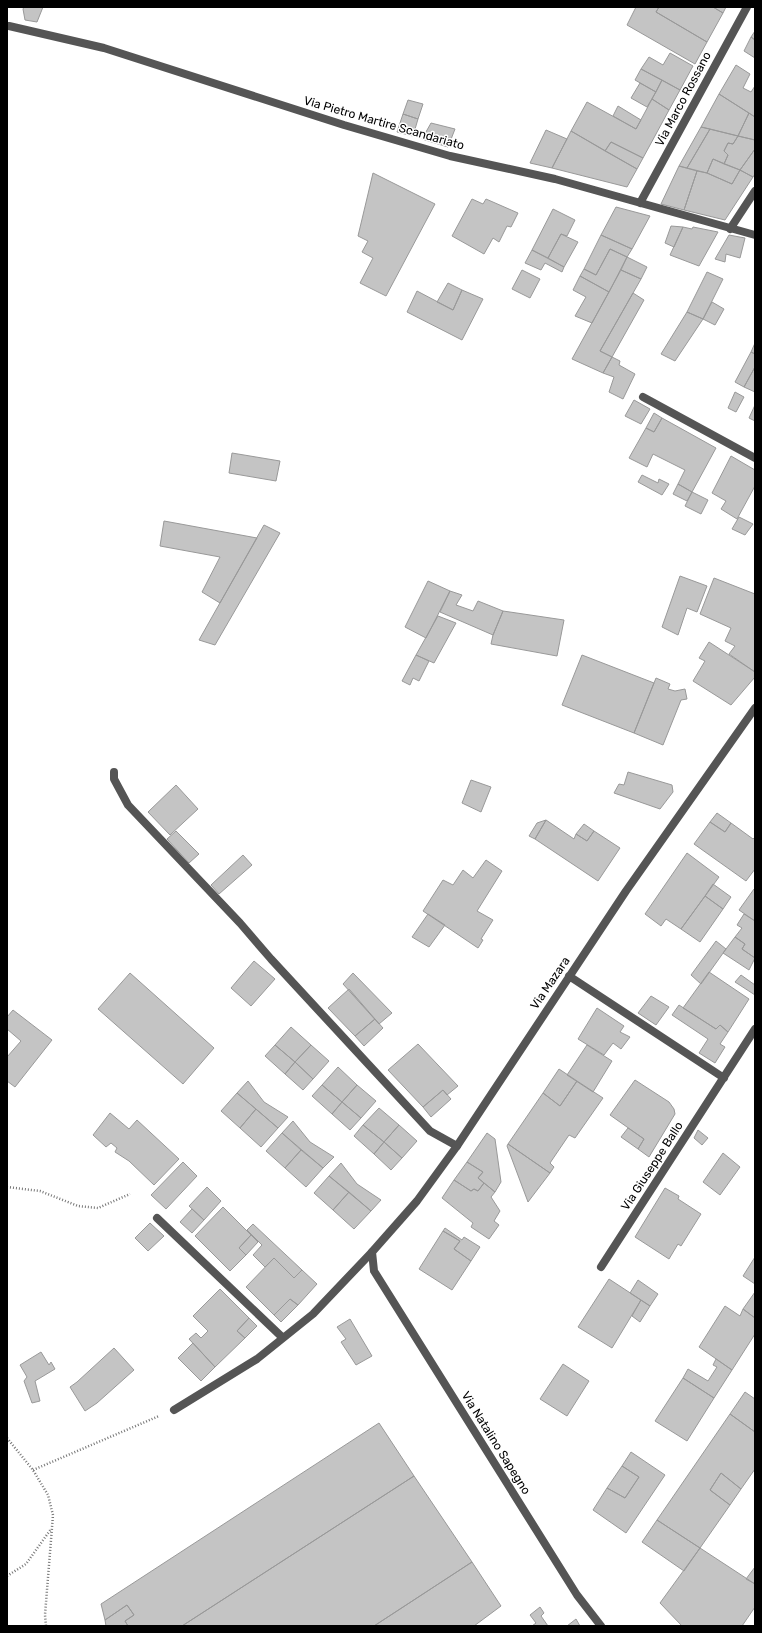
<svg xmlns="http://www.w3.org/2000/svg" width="762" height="1633" font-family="Rubik,sans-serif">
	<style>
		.building { fill: #c4c4c4; stroke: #999 }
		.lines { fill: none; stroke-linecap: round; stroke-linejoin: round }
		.path { stroke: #777; stroke-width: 2.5; stroke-dasharray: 1 2; stroke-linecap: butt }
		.lane { stroke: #555; stroke-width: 8 }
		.street { stroke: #555; stroke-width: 8 }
		.labels { text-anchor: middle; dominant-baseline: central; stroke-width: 3; stroke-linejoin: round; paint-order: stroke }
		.street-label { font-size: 12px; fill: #000; stroke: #fff }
	</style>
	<rect width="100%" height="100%" fill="#fff"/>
	<!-- building -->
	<path class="building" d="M24,7H43L37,22L25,20L23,9Z
		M636,7H659L656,12L707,42L695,64L627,25Z
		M659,7H713L723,13L707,42L656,12Z
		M713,7H726L723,13Z
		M755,31V40L751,37Z
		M751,37L755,40V58L744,51Z
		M670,53L693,66L680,90L641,69L649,57L663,65Z
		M736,65L750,74L743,88L751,92L755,86V117L719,94Z
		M641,69L662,80L656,92L635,80Z
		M662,80L680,90L669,110L652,99Z
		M640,83L656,92L647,107L631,98Z
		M719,94L749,113L738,136L701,127Z
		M652,99L669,110L643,158L611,142L605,151L571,131L587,102L636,129Z
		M408,100L423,104L418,119L403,114Z
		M618,106L641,120L636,129L613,116Z
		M749,113L755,117V140L738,136Z
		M403,114L418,119L413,136L397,132Z
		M431,123L455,129L448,147L422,139Z
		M701,127L710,129L687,168L679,166Z
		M710,129L738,136L733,144L728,143L724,151L728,155L724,164L713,159L707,173L687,168Z
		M546,130L567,139L552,168L530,163Z
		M571,131L637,169L627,187L552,168Z
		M738,136L755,140V149L740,170L724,164L728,155L724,151L728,143L733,144Z
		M611,142L643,158L637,169L605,151Z
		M755,149V174L753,177L740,170Z
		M713,159L740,170L732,184L707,173Z
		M679,166L697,171L684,210L661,204Z
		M740,170L753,177L725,220L684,210L697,171L707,173L732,184Z
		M373,173L435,204L386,296L360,283L373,258L362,252L368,241L358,236Z
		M472,199L483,204L486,199L518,213L511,227L507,226L499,242L493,238L484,254L452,236Z
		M616,207L650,216L632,249L601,235Z
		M553,209L575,220L567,236L561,234L548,258L532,250Z
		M671,226L683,227L674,247L665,243Z
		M683,227L692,229L693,227L718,232L699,266L670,255Z
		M561,234L578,242L564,267L548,258Z
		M601,235L632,249L627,257L610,249L596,275L584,269Z
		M729,235L745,238L740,258L726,254L725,262L715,259Z
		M610,249L627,257L609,292L580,276L584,269L596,275Z
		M532,250L564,267L562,272L545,263L541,270L525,263Z
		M627,257L647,267L641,279L621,270Z
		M522,270L540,279L530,298L512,289Z
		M621,270L641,279L600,351L612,357L603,373L572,359Z
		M707,272L723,279L703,319L687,312Z
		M580,276L609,292L592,323L575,316L586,297L573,290Z
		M448,283L462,290L453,310L437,302Z
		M462,290L483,299L462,340L407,312L417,291L453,310Z
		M633,293L644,300L612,357L600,351Z
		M712,302L724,309L715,325L703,319Z
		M687,312L703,319L675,361L661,354Z
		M755,343V354L751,352Z
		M751,352L755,354V367L744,387L735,382Z
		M612,357L620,361L619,365L635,374L623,399L609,392L614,377L603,373Z
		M755,367V392L744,387Z
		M735,392L744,397L736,412L728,408Z
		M634,400L650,409L641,424L625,416Z
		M755,405V421L749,418Z
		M654,413L662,418L654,432L646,428Z
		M662,418L716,448L692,492L678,484L685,470L653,454L647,467L629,458L646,428L654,432Z
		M232,453L280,461L276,481L229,473Z
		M731,456L755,470V486L737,519L721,509L726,501L712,493Z
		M642,475L658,483L659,479L669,484L662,495L638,482Z
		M678,484L692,492L687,501L673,494Z
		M692,492L708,500L701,514L685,506Z
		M739,517L753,524L745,535L732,529Z
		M164,521L257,538L220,603L202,592L220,557L160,546Z
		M264,525L280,533L215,645L199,640Z
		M680,576L707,586L697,612L687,608L678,635L662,627Z
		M714,578L755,594V672L729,654L735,646L725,641L731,628L700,614Z
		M428,581L450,591L426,638L405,627Z
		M450,591L462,595L456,605L473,611L478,601L503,611L493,635L440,612Z
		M503,611L564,620L557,656L491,644L493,635Z
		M438,616L456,623L434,663L416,655Z
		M709,642L755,672V677L731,705L693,681L705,661L699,658Z
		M416,655L429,661L419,681L413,678L410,685L402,681Z
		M582,655L654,683L634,733L562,705Z
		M656,678L670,684L668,689L675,691L685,689L687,699L681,700L663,745L634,733Z
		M628,772L672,785L673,792L660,809L614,793L619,784L624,785Z
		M471,780L491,787L481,812L462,803Z
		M176,785L198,809L170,835L148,812Z
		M717,813L731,823L725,832L710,822Z
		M546,820L535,839L529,836L537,823Z
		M546,820L574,839L576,834L587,841L594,831L620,848L598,881L535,839Z
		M710,822L725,832L731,823L753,839L755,837V869L746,881L694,844Z
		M584,824L594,831L587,841L576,834Z
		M176,831L199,854L189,863L167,839Z
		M687,853L719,877L681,929L666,919L661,926L645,914Z
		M243,855L252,865L219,894L211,885Z
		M486,860L502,871L477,911L493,920L481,939L483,940L478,948L423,911L443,880L453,885L463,870L473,878Z
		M713,884L731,897L723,909L705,896Z
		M754,889L755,890V921L739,910Z
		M705,896L723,909L700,942L681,929Z
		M428,914L445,925L429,947L412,937Z
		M744,914L755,921V958L742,949L745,944L735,937L742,928L737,925Z
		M735,937L745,944L742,949L755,958L749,970L723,953Z
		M716,941L726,949L701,984L691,975Z
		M254,961L275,979L251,1006L231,988Z
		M709,972L749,999L728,1032L720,1025L716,1029L683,1008Z
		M130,973L214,1048L183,1084L98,1009Z
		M353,973L392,1013L379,1024L343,984Z
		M741,975L755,985V995L735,982Z
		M349,989L375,1019L355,1036L328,1008Z
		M651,996L669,1007L656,1025L638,1013Z
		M679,1005L716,1029L720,1025L728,1032L720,1044L725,1047L715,1063L699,1053L708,1039L672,1015Z
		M597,1008L624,1026L620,1032L630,1037L621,1049L613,1043L604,1055L578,1039Z
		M13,1010L52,1040L15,1087L7,1081V1057L21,1041L7,1029V1017Z
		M375,1019L383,1028L364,1046L355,1036Z
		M291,1027L311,1045L295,1062L275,1045Z
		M418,1044L458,1086L447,1095L443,1090L423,1107L388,1070Z
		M275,1045L295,1062L285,1074L265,1056Z
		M311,1045L329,1061L313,1079L295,1062Z
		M587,1045L612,1061L593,1092L567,1075Z
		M295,1062L313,1079L303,1090L285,1074Z
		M338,1067L357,1085L342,1102L322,1085Z
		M559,1069L577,1081L560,1106L543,1093Z
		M635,1080L669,1102L674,1109L675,1114L649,1157L638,1149L644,1139L610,1115Z
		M248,1081L264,1102L288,1117L278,1128L237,1093Z
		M577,1081L603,1098L575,1138L569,1135L550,1163L554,1167L550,1173L508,1144L543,1093L560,1106Z
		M322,1085L342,1102L332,1114L312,1096Z
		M357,1085L376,1101L361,1118L342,1102Z
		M443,1090L451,1099L431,1117L423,1107Z
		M237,1093L256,1109L240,1128L221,1111Z
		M342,1102L361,1118L350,1130L332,1114Z
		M379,1108L399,1125L384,1142L363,1125Z
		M256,1109L278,1128L261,1147L240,1128Z
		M110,1113L129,1129L137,1120L179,1159L154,1185L129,1161L115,1152L117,1148L111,1143L106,1147L93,1135Z
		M293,1121L310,1142L334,1157L323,1168L282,1133Z
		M363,1125L384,1142L374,1154L354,1136Z
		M399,1125L417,1141L402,1158L384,1142Z
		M628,1128L644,1139L638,1149L621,1137Z
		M698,1130L708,1138L702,1145L694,1138Z
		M282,1133L301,1150L285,1168L266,1151Z
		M487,1133L495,1139L501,1182L495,1192L478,1178L483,1172L467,1162Z
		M384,1142L402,1158L391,1170L374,1154Z
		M508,1144L550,1173L528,1202L507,1146Z
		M301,1150L323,1168L306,1187L285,1168Z
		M723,1153L740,1167L720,1195L703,1182Z
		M183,1162L197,1176L166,1209L151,1195Z
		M467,1162L483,1172L478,1178L484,1183L478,1191L474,1189L471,1191L454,1180Z
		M341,1163L357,1184L381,1200L371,1211L329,1176Z
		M329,1176L349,1192L333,1210L314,1193Z
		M454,1180L471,1191L474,1189L478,1191L484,1183L495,1192L491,1197L500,1211L494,1221L499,1225L489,1239L471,1227L473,1223L442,1198Z
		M207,1187L221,1201L204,1220L189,1206Z
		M665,1188L679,1196L678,1199L701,1214L681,1246L678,1244L669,1259L635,1237Z
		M349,1192L371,1211L354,1229L333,1210Z
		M223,1207L251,1235L239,1248L246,1255L230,1271L195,1236Z
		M192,1209L204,1220L192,1233L180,1222Z
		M150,1223L164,1236L148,1251L135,1238Z
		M253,1224L302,1270L294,1278L274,1258L265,1267L253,1255L262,1245L247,1230Z
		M445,1228L462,1240L464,1237L480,1247L471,1261L454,1249L460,1241L443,1231Z
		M443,1231L460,1241L454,1249L471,1261L452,1290L419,1269Z
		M251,1235L258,1242L246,1255L239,1248Z
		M755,1257V1284L743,1276Z
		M274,1258L294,1278L302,1270L317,1284L298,1305L290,1299L274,1315L246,1287Z
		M609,1279L641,1300L612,1348L578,1327Z
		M638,1280L658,1294L650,1306L630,1293Z
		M220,1289L249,1318L237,1331L245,1338L215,1367L189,1339L196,1333L201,1338L208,1331L193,1316Z
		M755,1292V1318L743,1309Z
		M290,1299L298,1305L281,1322L274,1315Z
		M641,1300L650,1306L640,1322L632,1316Z
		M725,1306L740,1316L743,1309L755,1318V1334L732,1370L699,1347Z
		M249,1318L257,1326L245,1338L237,1331Z
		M350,1319L372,1356L356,1365L341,1342L346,1339L337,1327Z
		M193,1343L215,1367L201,1381L178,1358Z
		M114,1348L134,1370L97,1403L85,1411L70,1387L77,1382Z
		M41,1352L49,1365L51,1362L55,1369L35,1381L40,1401L32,1403L24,1381L27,1377L20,1365Z
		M716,1359L732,1370L714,1398L683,1378L688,1369L708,1381L717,1367L713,1365Z
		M563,1364L589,1381L567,1416L540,1399Z
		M683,1378L714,1398L687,1441L655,1421Z
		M745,1392L755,1399V1432L730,1414Z
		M730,1414L755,1432V1469L741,1489L721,1473L710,1490L730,1505L700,1548L657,1520Z
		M379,1423L414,1476L182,1626H128L125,1621L134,1615L127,1605L105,1620L101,1604Z
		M631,1452L665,1475L626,1533L593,1510L607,1488L625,1498L639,1477L622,1466Z
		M622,1466L639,1477L625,1498L607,1488Z
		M721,1473L741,1489L730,1505L710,1490Z
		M414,1476L472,1562L374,1626H182Z
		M657,1520L700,1548L684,1571L642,1542Z
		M700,1548L755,1584V1607L742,1626H682L660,1603Z
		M472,1562L501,1606L474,1626H374Z
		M755,1567V1584L746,1579Z
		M127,1605L134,1615L125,1621L128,1626H106L105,1620Z
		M540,1607L544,1613L541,1616L548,1626H532L536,1623L530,1615Z
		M576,1619L580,1626H567Z"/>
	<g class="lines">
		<!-- path -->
		<path class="path" d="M7,1187L40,1191L78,1206L98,1208L130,1194
			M7,1438L33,1470L48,1495L53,1515L45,1615L46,1626
			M33,1470L159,1416
			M7,1576L26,1564L51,1529"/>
		<!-- lane -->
		<path class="lane" d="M114,772V779L128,805L240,923L271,959L430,1131L457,1146
			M157,1218L283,1338
			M174,1410L257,1359L313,1314L372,1252"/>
		<!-- street -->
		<path class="street" d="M9,26L104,48L344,125L450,156L555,179L755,235
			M640,203L747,7
			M730,229L755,191
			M643,397L755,458
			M569,976L724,1078
			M601,1267L755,1029
			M601,1626L577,1595L374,1271L372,1252L417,1201L457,1146L626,891L755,708"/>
	</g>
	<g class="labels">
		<!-- street labels -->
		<g class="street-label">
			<text transform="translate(683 99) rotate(-62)">Via Marco Rossano</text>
			<text transform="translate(384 123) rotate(16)">Via Pietro Martire Scandariato</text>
			<text transform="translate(550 983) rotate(-56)">Via Mazara</text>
			<text transform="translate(652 1166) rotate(-57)">Via Giuseppe Ballo</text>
			<text transform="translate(496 1443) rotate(58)">Via Natalino Sapegno</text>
		</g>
	</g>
	<!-- border -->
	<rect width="762" height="1633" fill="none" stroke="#000000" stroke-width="16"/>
</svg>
